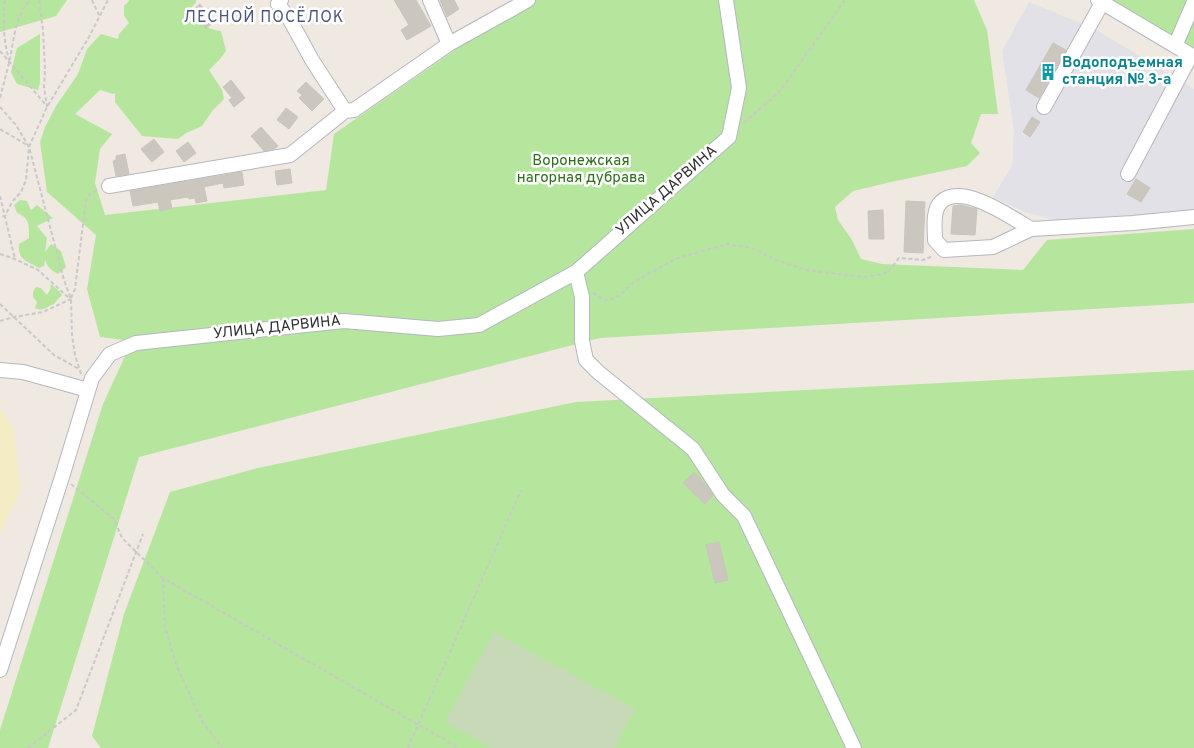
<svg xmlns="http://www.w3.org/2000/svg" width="1194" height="748" font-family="Overpass,sans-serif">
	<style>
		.industrial { fill: #e3e1e8 }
		.green { fill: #b6e59e }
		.sand { fill: #f3ecc5 }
		.cemetery { fill: #c8d9b8 }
		.building { fill: #cbc7bf; stroke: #cbc5ba }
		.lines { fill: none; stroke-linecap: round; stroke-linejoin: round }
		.minor-casing { stroke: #b4b7c1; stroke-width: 16 }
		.path { stroke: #c9c9c9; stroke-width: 2; stroke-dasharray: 4 2.5; stroke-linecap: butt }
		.minor { stroke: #fff; stroke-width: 14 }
		.labels { text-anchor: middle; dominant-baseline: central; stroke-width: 5; stroke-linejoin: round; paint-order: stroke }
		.culture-label { font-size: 15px; font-weight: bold; fill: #0d838f; stroke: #fff; text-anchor: start }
		.park-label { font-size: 15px; fill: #2c6e1b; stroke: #fff }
		.street-label { font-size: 15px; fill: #2e2e2e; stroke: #fff }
		.neighbourhood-label { font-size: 16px; letter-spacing: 1px; fill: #4d5680; stroke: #fff }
	</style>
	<rect width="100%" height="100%" fill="#efe9e1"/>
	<!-- industrial -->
	<path class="industrial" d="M1029,2L1095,29L1194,89V209L1141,218L1052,220L1023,211L993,197L1012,166L1014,131L1002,51Z"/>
	<!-- green -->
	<path class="green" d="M0,0H67L56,16L0,32Z
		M129,0H196V2L189,11C198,23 205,29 221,31L226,51L220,59L209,70L222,90L224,99L213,110L202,126L186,133L178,139L142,136L115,102V93L113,94L100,90L75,114L112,134L100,149L95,183L105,215L326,190L334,134L498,20L536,0H974L987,30L998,114H981L971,143L980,153L967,166L891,182L853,191L835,207L838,220L852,240L861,259L882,264L1023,270L1047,240L1194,229V303L600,338L139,457L48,748H0V730L103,404L132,341L100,337L87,289L96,235L47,192L40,142L45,127L56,106L78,74L87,49L101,34L118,39L119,34L129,23L124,15V6L129,1Z
		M1110,0H1194V49Z
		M40,34V83L38,90L17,84L11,72L17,48Z
		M20,200L27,201L31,210L37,205L53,218L37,226L47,238L45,252L51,244L61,251L66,267L58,274C51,270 47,267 45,259L44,266L39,268C26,260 18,261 19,244L29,238C29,225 30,218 17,213L14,205Z
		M51,284L60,292L62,295L58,299L54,304C45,307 45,312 35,308L37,302L33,297V292L36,287L41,288L47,295L50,290Z
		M1194,370V748H101L92,736L124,614L170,492L258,468L576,402Z"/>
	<!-- sand -->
	<path class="sand" d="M0,408L14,429L21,489L0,534Z"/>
	<!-- cemetery -->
	<path class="cemetery" d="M494,632L635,709L614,748H492L445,722Z"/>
	<!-- building -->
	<path class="building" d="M394,0H416L431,26L407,40L401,30L409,25Z
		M440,0H454L459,9L447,17Z
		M200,4L214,22L206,28L192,11Z
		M1053,43L1066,50L1039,98L1026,90Z
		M231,80L245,98L234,107L229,100L232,98L223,87Z
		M306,82L324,99L312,111L299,98L302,95L297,91Z
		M286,108L298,117L289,129L277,120Z
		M1032,117L1040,122L1030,137L1023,132Z
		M261,127L278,146L274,149L264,151L251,136Z
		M154,139L164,152L152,162L141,149Z
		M188,142L196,153L184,162L176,151Z
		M125,154L129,174L116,176L113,161L116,160V156Z
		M290,169L292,183L277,185L275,171Z
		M242,172L244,185L224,188L223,183L204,187L207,201L196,203L195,198L189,199L188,197L170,200L172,208L160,211L158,202L133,206L130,191Z
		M1136,179L1150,188L1141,202L1127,194Z
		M906,201L925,202L923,253L904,252Z
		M961,205L977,209L975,235L951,234L953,206Z
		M883,210L884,239H869L868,211Z
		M694,472L706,485L713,496L705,504L683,483Z
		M719,542L728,580L715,583L706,545Z"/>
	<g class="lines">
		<!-- minor casing -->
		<g class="minor-casing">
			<path id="minor" d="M281,0L278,4L290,20L312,60L345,111L354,110L449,44L528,0
				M430,0L449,44
				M1098,0L1194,57
				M1175,46L1194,2
				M1044,107L1102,3
				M1128,174L1191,55
				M109,186L290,155L345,111
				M1031,229C1012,218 962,182 941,202C932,211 935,229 935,240L944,250L993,247L1031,229L1133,223L1194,217
				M576,272L582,297V341L586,360L598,372L693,449L723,495L744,516L854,748
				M0,370L23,372L88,390
				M0,670L62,477L92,378L110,354L136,343L344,321L438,329L479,325L576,272L729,137L739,88L726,0"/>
		</g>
		<!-- path -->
		<path class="path" d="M5,0C3,23 3,37 9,60
			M39,0L43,30L45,70L44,87L47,107
			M92,0L99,15
			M0,51L46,105
			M0,98C3,86 6,75 9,63C14,42 14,17 30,0
			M0,107L16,125L29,147L26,180L21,192L12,202L5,216L0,217
			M744,123L780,91L845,0
			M0,129L27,145
			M0,196L15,259
			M0,254L15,259L38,270L69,298
			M593,293L608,301L620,295L635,281L678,258L728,244L752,248L776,260L807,270L863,277L883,274L889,271L899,258L923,260L933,256
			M71,298L75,289L86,200L91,193L98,190
			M0,304L54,355L79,369
			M0,321L14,317L43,312L71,299
			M81,374L75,355L72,335L71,299L64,280L29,147L47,107L89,37L108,0
			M71,484L114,519L122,538L163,578L459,748
			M163,578L165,627L177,667L202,721L222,748
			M28,748L76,710L143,534
			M408,748L521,490"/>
		<!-- minor -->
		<use href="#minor" class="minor"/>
	</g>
	<!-- icons -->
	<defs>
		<g id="building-bare" transform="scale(1.35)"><path d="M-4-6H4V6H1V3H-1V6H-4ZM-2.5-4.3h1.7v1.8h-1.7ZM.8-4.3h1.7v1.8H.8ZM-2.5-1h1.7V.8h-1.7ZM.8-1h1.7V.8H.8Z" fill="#0f9aa8" stroke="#fff" stroke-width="2.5" paint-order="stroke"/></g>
	</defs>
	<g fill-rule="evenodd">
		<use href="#building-bare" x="1048" y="72"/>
	</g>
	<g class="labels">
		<!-- culture labels -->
		<g class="culture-label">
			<text x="1062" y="63">Водоподъемная<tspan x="1062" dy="17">станция № 3-а</tspan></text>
		</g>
		<!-- park labels -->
		<g class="park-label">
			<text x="581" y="161">Воронежская<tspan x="581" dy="17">нагорная дубрава</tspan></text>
		</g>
		<!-- street labels -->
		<g class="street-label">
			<text transform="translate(667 191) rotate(-41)">УЛИЦА ДАРВИНА</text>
			<text transform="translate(277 328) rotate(-6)">УЛИЦА ДАРВИНА</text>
		</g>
		<!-- neighbourhood labels -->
		<g class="neighbourhood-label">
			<text x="264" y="18">ЛЕСНОЙ ПОСЁЛОК</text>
		</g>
	</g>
</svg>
